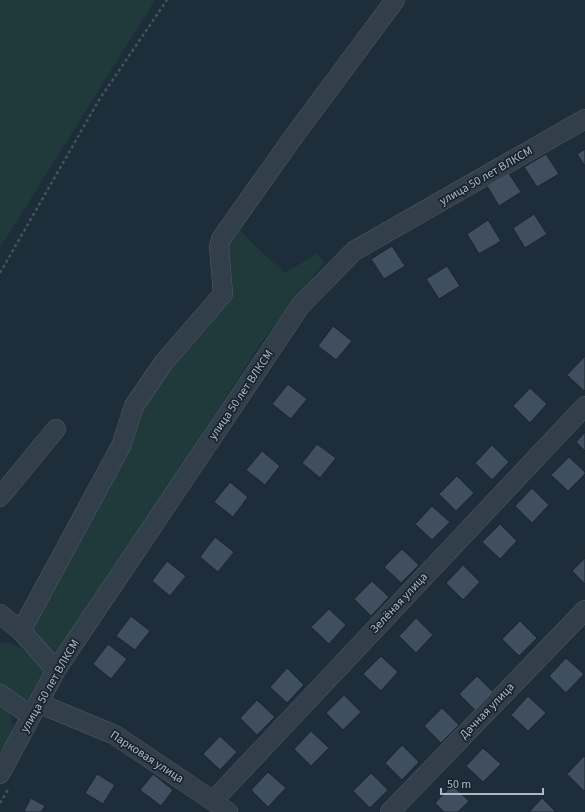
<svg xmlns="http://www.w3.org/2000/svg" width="585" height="812" font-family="'Source Sans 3',sans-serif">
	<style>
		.green { fill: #203a3b }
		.building { fill: #3f4f5f; stroke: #1a2530 }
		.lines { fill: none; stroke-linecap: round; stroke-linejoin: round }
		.minor-casing { stroke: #505c68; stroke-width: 20 }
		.path { stroke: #3e5758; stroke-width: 2.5; stroke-dasharray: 3 3; stroke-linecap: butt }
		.minor { stroke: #323e4a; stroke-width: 19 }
		.labels { text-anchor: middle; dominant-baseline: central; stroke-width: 3.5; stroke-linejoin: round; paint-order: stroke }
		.street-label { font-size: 12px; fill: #acb9c7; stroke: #18232e }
	</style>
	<rect width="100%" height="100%" fill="#1e2d3a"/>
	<!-- green -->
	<path class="green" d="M0,0H155L0,248Z
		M235,223L250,241L285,273L316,254L325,262L309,281L261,343L55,661L28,631L138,409L230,293L225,258Z
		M8,642L22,649L42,669L45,682L39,697L26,701L0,687V643Z
		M0,704L8,709L13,726L7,743L0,751Z"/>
	<!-- building -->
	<path class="building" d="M585,149V166L577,154Z
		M546,154L559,174L537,187L524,167Z
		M508,172L521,192L499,206L487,186Z
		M534,214L547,234L525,248L513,228Z
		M488,220L501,241L479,254L467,234Z
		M392,246L405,266L384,279L371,259Z
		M447,266L460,286L439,299L426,279Z
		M333,326L352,341L336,360L318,346Z
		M585,356V390L584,391L567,375Z
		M288,384L307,399L291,419L272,404Z
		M530,388L547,404L530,423L513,406Z
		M585,432V451L576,442Z
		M317,444L336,458L320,478L302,463Z
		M492,445L509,462L492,480L475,463Z
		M262,451L280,466L265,485L246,470Z
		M569,457L585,472V474L568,491L551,475Z
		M457,476L474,493L456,511L439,494Z
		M230,482L248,497L233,517L214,502Z
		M532,488L549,505L532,523L515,506Z
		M432,506L450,522L432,540L415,524Z
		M500,524L517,541L500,559L482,542Z
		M215,537L234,552L218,572L200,557Z
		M402,549L419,565L401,583L384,567Z
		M585,558V584L572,571Z
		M167,561L186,576L170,596L152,581Z
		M463,565L480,582L463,600L446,583Z
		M372,581L389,597L371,616L354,599Z
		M329,609L346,625L329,644L311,627Z
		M131,616L150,631L135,650L116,636Z
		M416,618L433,635L416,653L399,636Z
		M520,621L537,638L519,656L502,639Z
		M108,644L127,659L111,679L93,664Z
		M381,656L398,672L381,691L363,674Z
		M566,658L584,674L566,693L549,676Z
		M287,668L304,685L287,703L270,687Z
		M477,676L494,693L476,711L459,694Z
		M344,695L361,712L343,730L326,713Z
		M528,696L546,713L528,731L511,715Z
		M257,700L275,717L257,735L240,718Z
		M442,708L459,725L441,743L424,726Z
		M311,731L329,748L311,766L294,749Z
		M220,736L237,752L220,770L203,754Z
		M402,745L419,762L402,780L385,763Z
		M483,748L501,764L483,782L466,766Z
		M584,756L585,757V790L584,791L567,774Z
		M268,772L286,788L268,807L251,790Z
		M371,773L388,790L370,808L353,791Z
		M97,774L115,785L103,804L85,793Z
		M153,774L173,790L161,806L140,790Z
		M452,785L469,801L458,812H444L435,803Z
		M31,798L45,806L41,812H25L24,811Z
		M542,798L556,812H529Z"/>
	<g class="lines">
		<!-- minor casing -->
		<g class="minor-casing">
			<path id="minor" d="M0,497L56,429
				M0,614L21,631L56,670
				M21,631L121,446L134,406L164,362L223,294L219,247L221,239L294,136L395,0
				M0,694L31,716
				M38,703L115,735L213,801L228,812
				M0,774L56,670L301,305L354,251L585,119
				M213,801L585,406
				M390,812L585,610"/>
		</g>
		<!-- path -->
		<path class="path" d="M0,273L99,100L167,0
			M0,803L9,788"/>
		<!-- minor -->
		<use href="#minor" class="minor"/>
	</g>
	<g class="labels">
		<!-- street labels -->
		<g class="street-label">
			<text transform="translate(486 176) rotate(-30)">улица 50 лет ВЛКСМ</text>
			<text transform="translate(241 395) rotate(-56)">улица 50 лет ВЛКСМ</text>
			<text transform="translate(399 603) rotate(-47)">Зелёная улица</text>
			<text transform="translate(50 686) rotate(-60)">улица 50 лет ВЛКСМ</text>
			<text transform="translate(487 711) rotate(-46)">Дачная улица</text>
			<text transform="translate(147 757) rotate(33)">Парковая улица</text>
		</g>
	</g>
	<!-- scale -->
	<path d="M441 788v6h102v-6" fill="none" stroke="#acb9c7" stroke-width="2"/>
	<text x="447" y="788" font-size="12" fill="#acb9c7" stroke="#18232e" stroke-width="3" paint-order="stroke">50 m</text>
</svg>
